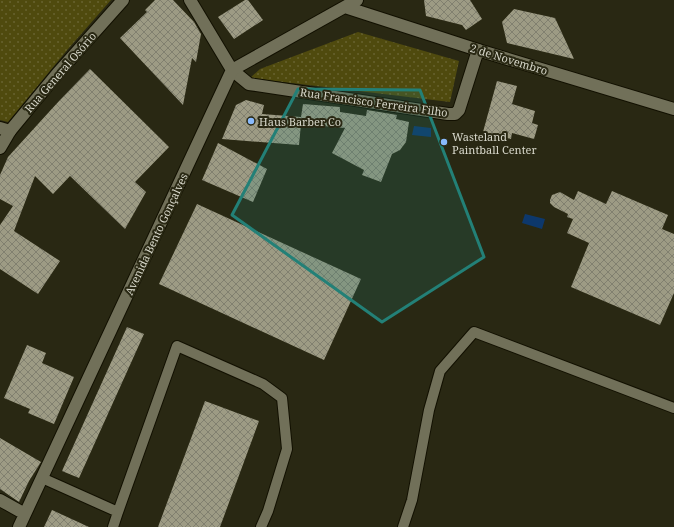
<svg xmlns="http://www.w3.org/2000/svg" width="674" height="527" font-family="'Noto Serif',serif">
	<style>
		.park { fill: url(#park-dots) }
		.water { fill: #0d386c }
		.building { fill: url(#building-cross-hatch) }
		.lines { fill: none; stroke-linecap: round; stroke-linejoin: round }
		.lane-casing { stroke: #121001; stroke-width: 12 }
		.street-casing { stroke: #121001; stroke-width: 14 }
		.secondary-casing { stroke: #121001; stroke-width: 14 }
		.lane { stroke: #717059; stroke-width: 10 }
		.street { stroke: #717059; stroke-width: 12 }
		.secondary { stroke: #717059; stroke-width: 12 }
		.marked { fill: #238077; fill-opacity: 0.2; stroke: #238077; stroke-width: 3; stroke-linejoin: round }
		.poi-dot { fill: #89bafc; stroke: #292813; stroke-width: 1.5 }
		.labels { text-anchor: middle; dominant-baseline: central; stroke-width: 4; stroke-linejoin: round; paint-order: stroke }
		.street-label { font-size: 11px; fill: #d7d7ca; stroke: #292813 }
		.poi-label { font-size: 11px; fill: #d7d7ca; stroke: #292813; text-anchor: start }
	</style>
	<defs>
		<pattern id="park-dots" width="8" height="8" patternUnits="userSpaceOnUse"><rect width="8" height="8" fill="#4f4a0e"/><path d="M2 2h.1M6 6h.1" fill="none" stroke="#686330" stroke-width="1.8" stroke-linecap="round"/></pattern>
		<pattern id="building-cross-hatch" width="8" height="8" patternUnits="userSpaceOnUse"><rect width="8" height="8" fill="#9d9b84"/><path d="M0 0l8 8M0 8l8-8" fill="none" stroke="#81806f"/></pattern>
	</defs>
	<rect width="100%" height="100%" fill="#292813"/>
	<!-- park -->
	<path class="park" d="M0,0H111L68,49L8,122L0,120Z
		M358,32L459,61L450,102L250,78L260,69Z"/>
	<!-- water -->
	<path class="water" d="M414,126L431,128V137L412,135Z
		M525,214L545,219L542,229L522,223Z"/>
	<!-- building -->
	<path class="building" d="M155,0H173L194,22L201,34L196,62L192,58L183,105L120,38L147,12L145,10Z
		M245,0H248L263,20L234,39L218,17Z
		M424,0H470L482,19L466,30L462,25L426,16Z
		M514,9L555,18L574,59L507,43L502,22Z
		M90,69L169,147L135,182L146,192L125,229L70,176L53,194L35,176L14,231L60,261L38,294L0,269V225L13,206L0,199V175L8,157L59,101Z
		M497,81L517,86L512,104L535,111L532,123L538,125L534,139L512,133L511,139L483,132Z
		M246,100L264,105L262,114L301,117L303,104L340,107V112L366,116L367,110L397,115L396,119L409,122L406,142L400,150L392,154L381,182L362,175L364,170L332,153L345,128L301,124L299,145L222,139L236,105Z
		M218,143L267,169L253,202L202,180Z
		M578,191L606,204L612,191L668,215L662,229L674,234V293L660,325L571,287L589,243L567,233L573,219L567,217L568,214L554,207L550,203V200L552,195L560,192L574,200Z
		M197,204L361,279L324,360L159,284Z
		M127,327L144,334L79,478L62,471Z
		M27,345L46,353L42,363L74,377L54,424L28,413L30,409L4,398Z
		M205,401L259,421L220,527H158Z
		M0,438L41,462L29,481L19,502L0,489Z
		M52,510L89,527H44Z"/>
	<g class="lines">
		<!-- lane casing -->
		<g class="lane-casing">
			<path id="lane" d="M42,478L118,512L177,346L263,384L282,398L287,449L268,511L261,527
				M113,527L118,512
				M403,527L412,500L429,410L440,371L474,332L674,408"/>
		</g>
		<!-- street casing -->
		<g class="street-casing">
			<path id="street" d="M232,70L249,84L448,114H455L459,110L478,50
				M0,128L10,131"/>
		</g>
		<!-- secondary casing -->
		<g class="secondary-casing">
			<path id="secondary" d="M190,0L232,70
				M345,7L478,50L674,109
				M0,148L10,131L57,74L123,0
				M0,500L25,514
				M19,527L232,70L357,0"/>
		</g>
		<!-- lane -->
		<use href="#lane" class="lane"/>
		<!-- street -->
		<use href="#street" class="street"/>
		<!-- secondary -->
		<use href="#secondary" class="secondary"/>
	</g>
	<!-- marked area -->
	<path class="marked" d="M298,89L420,90L484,257L382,322L232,215Z"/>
	<!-- markers -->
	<g class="poi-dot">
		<circle cx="251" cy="121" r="4"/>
		<circle cx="444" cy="142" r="4"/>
	</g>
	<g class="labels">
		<!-- street labels -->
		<g class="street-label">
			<text transform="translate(509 59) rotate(17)">2 de Novembro</text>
			<text transform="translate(60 72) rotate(-49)">Rua General Osório</text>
			<text transform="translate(374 102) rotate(8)">Rua Francisco Ferreira Filho</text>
			<text transform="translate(156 234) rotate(-65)">Avenida Bento Gonçalves</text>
		</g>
		<!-- poi labels -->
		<g class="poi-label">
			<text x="259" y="121">Haus Barber Co</text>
			<text x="452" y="136">Wasteland<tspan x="452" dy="13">Paintball Center</tspan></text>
		</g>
	</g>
</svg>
